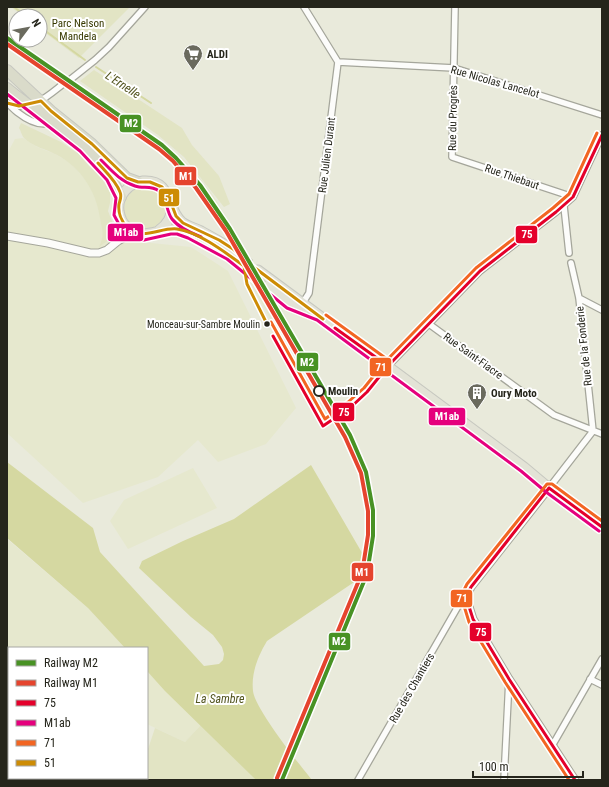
<svg xmlns="http://www.w3.org/2000/svg" width="609" height="787" font-family="'Roboto Condensed',sans-serif">
	<style>
		.built { fill: #e6e8ce }
		.green { fill: #e2e4c4 }
		.water { fill: #d5d8a1 }
		.pier { fill: #e9eadb }
		.lines { fill: none; stroke-linecap: round; stroke-linejoin: round }
		.stream { stroke: #d5d8a1; stroke-width: 2 }
		.primary-tunnel { stroke: #c2c3b5; stroke-width: 9; stroke-dasharray: 9 4.5; stroke-linecap: butt }
		.minor-casing { stroke: #a5a69b; stroke-width: 8 }
		.tertiary-casing { stroke: #a5a69b; stroke-width: 9 }
		.primary-casing { stroke: #c7c8c0; stroke-width: 11 }
		.trunk-casing { stroke: #c7c8c0; stroke-width: 12 }
		.minor { stroke: #fcfcfa; stroke-width: 5.5 }
		.tertiary { stroke: #fcfcfa; stroke-width: 7 }
		.primary { stroke: #e3e3d6; stroke-width: 9 }
		.trunk { stroke: #dadbca; stroke-width: 10 }
		.bus-1-casing { stroke: #fff; stroke-width: 6 }
		.bus-2-casing { stroke: #fff; stroke-width: 6 }
		.bus-3-casing { stroke: #fff; stroke-width: 6 }
		.bus-4-casing { stroke: #fff; stroke-width: 6 }
		.bus-1 { stroke: #e4002b; stroke-width: 3 }
		.bus-2 { stroke: #e5007d; stroke-width: 3 }
		.bus-3 { stroke: #f26522; stroke-width: 3 }
		.bus-4 { stroke: #cd8c05; stroke-width: 3 }
		.rail-1-casing { stroke: #fff; stroke-width: 7 }
		.rail-2-casing { stroke: #fff; stroke-width: 7 }
		.rail-1 { stroke: #489224; stroke-width: 4 }
		.rail-2 { stroke: #e5442e; stroke-width: 4 }
		.bus-dot { fill: #25251b; stroke: #fff; stroke-width: 1.5 }
		.stop-dot { fill: #fff; stroke: #25251b; stroke-width: 2 }
		.labels { text-anchor: middle; dominant-baseline: central; stroke-width: 4; stroke-linejoin: round; paint-order: stroke }
		.bus-label { font-size: 10px; fill: #25251b; stroke: #fff; text-anchor: end }
		.park-label { font-size: 11px; fill: #373900; stroke: #fff }
		.poi-label { font-size: 11px; font-weight: bold; fill: #25251b; stroke: #fff; text-anchor: start }
		.street-label { font-size: 11px; fill: #25251b; stroke: #fff }
		.stop-label { font-size: 11px; font-weight: bold; fill: #25251b; stroke: #fff; text-anchor: start }
		.water-label { font-size: 12px; font-style: italic; fill: #52541f; stroke: #fff }
		.line-badge { stroke: #fff; stroke-width: 1.5 }
		.badge-label { font-size: 11px; text-anchor: middle; font-weight: bold; fill: #fff }
	</style>
	<rect width="100%" height="100%" fill="#e9eadb"/>
	<!-- built -->
	<path class="built" d="M7,34L51,64L56,68L48,74L7,45Z
		M86,89L164,143L181,157L196,173L213,195L293,329L288,332L287,329L284,330L282,332L284,334L280,337L213,213L193,184L175,164L155,148L78,95Z
		M23,138L37,147L55,154L69,162L88,182L98,205L104,238L100,246L117,234L141,242L191,247L228,271L296,408L266,444L218,462L198,440L158,477L83,503L7,433V154L15,139Z
		M193,468L217,508L128,549L110,521L124,500Z
		M7,539L88,608L125,648H9V778H61L60,780H7Z
		M147,671L201,725L185,742L147,724Z"/>
	<!-- green -->
	<path class="green" d="M11,7H130L79,58L40,29V16H23Z
		M94,70L182,128L192,145L219,176L230,204L224,207L184,157L158,135L80,81Z
		M21,123L61,142L79,154L89,166L101,177L110,192V203L108,211L117,234L99,247C105,234 102,231 100,218C96,191 81,168 57,155C46,149 33,147 24,138C22,136 21,131 19,128Z
		M124 208a21 21 0 1 1 42 0a21 21 0 1 1-42 0Z
		M201,725L256,780H137L138,778H147V752L155,728L185,742Z"/>
	<!-- water -->
	<path class="water" d="M7,462L93,528L100,552L204,666L219,664L223,660L224,654L222,647L213,635L191,617L139,568L142,561L183,541L234,519L311,465L372,570L267,641C258,656 251,673 253,691C255,709 299,764 312,780H256L165,691L147,671V648H125L88,608L7,538Z"/>
	<!-- pier -->
	<path class="pier" d="M363,551L372,566L370,574L356,583Z
		M289,747L296,755L285,780H275Z"/>
	<g class="lines">
		<!-- stream -->
		<path class="stream" d="M14,7L26,16
			M40,27L85,60
			M96,67L151,103"/>
		<!-- primary-tunnel -->
		<path class="primary-tunnel" d="M233,249L252,265
			M240,263L267,286"/>
		<!-- minor casing -->
		<g class="minor-casing">
			<path id="minor" d="M455,7L452,157L573,197
				M338,62L454,68L602,115
				M71,79L95,60L109,47L145,7
				M7,103C11,106 13,109 17,112C26,119 40,127 51,122
				M12,106C38,106 44,99 63,84
				M564,206L569,253
				M579,298L602,310
				M302,304L309,293L338,62L304,7
				M429,324L554,415L602,434
				M388,366L480,271L556,212L573,197L602,135
				M549,488L593,431L579,298L571,263
				M590,679L602,685
				M552,746L602,659
				M68,780L69,778
				M358,780L460,603L466,597
				M504,780L509,679"/>
		</g>
		<!-- tertiary casing -->
		<g class="tertiary-casing">
			<path id="tertiary" d="M7,236L48,243L90,253H99L107,250L118,241L134,232
				M118,241L125,225
				M549,488L471,587L466,597L473,619L509,679L575,780"/>
		</g>
		<!-- primary casing -->
		<g class="primary-casing">
			<path id="primary" d="M159,230C168,224 171,217 172,206
				M233,249C222,243 212,237 201,231C195,228 187,226 182,222C166,209 173,179 143,181C136,182 129,186 125,191C120,197 118,204 119,211C120,217 122,223 127,227C144,243 160,225 179,230C199,234 225,251 240,263
				M258,270L524,467L549,488L602,527
				M267,286L290,304L304,310"/>
		</g>
		<!-- trunk casing -->
		<g class="trunk-casing">
			<path id="trunk" d="M7,70L51,111L92,144L127,178L138,182
				M7,88C46,121 99,147 121,197"/>
		</g>
		<!-- minor -->
		<use href="#minor" class="minor"/>
		<!-- tertiary -->
		<use href="#tertiary" class="tertiary"/>
		<!-- primary -->
		<use href="#primary" class="primary"/>
		<!-- trunk -->
		<use href="#trunk" class="trunk"/>
		<!-- bus-1 casing -->
		<g class="bus-1-casing">
			<path id="bus-1" d="M335,328L388,366
				M273,336L323,426L351,407L367,392L388,366L480,271L556,212L573,197L602,135
				M549,488L471,587L466,597L473,619L509,679L575,780
				M549,488L602,527"/>
		</g>
		<!-- bus-2 casing -->
		<g class="bus-2-casing">
			<path id="bus-2" d="M7,94L80,151L107,180L116,198L114,215L121,228L126,233L132,237L144,240L171,234H177L188,238L227,259L287,308L317,320L521,471L546,492L599,531
				M101,160C111,170 120,181 135,186C143,189 151,185 159,191C167,197 166,211 172,219C179,228 191,233 201,237"/>
		</g>
		<!-- bus-3 casing -->
		<g class="bus-3-casing">
			<path id="bus-3" d="M326,315L391,362
				M271,322L325,419L347,403L364,388L384,363L476,268L553,208L569,194L597,133
				M569,780L505,682L469,622L461,596L467,584L547,484H552L602,521"/>
		</g>
		<!-- bus-4 casing -->
		<g class="bus-4-casing">
			<path id="bus-4" d="M7,103L19,106L41,101L51,111L92,144L127,178L138,182H150L162,187L168,195L176,216L183,223L219,240L233,249L251,265L323,319
				M98,163C106,172 116,181 120,192C122,197 120,200 119,204C118,212 121,221 127,227C142,242 160,227 177,229C199,232 226,253 244,266L247,284L267,324"/>
		</g>
		<!-- bus-1 -->
		<use href="#bus-1" class="bus-1"/>
		<!-- bus-2 -->
		<use href="#bus-2" class="bus-2"/>
		<!-- bus-3 -->
		<use href="#bus-3" class="bus-3"/>
		<!-- bus-4 -->
		<use href="#bus-4" class="bus-4"/>
		<!-- rail-1 casing -->
		<g class="rail-1-casing">
			<path id="rail-1" d="M7,38L162,145L176,158L200,185L230,229L350,435L366,472L373,510V536L367,574L282,780"/>
		</g>
		<!-- rail-2 casing -->
		<g class="rail-2-casing">
			<path id="rail-2" d="M7,44L159,149L173,161L196,188L226,231L345,437L361,473L368,511V535L362,573L277,778"/>
		</g>
		<!-- rail-1 -->
		<use href="#rail-1" class="rail-1"/>
		<!-- rail-2 -->
		<use href="#rail-2" class="rail-2"/>
	</g>
	<!-- icons -->
	<defs>
		<g id="supermarket-pin" transform="scale(1)"><path d="M0 17L-7.5 6A9.5 9.5 0 1 1 7.5 6Z" fill="#6a6a5e" stroke="#fff"/><path d="M-6-5.5h2.5l.6 2H6L4.5 2H-2.5L-4.4-4H-6ZM-1.5 3.2a1.3 1.3 0 1 0 .1 0ZM3 3.2a1.3 1.3 0 1 0 .1 0Z" fill="#fff"/></g>
		<g id="building-pin" transform="scale(1)"><path d="M0 17L-7.5 6A9.5 9.5 0 1 1 7.5 6Z" fill="#6a6a5e" stroke="#fff"/><path d="M-4-6H4V6H1V3H-1V6H-4ZM-2.5-4.3h1.7v1.8h-1.7ZM.8-4.3h1.7v1.8H.8ZM-2.5-1h1.7V.8h-1.7ZM.8-1h1.7V.8H.8Z" fill="#fff"/></g>
	</defs>
	<g fill-rule="evenodd">
		<use href="#supermarket-pin" x="193" y="54"/>
		<use href="#building-pin" x="477" y="393"/>
	</g>
	<!-- markers -->
	<circle class="bus-dot" cx="267" cy="324" r="3.5"/>
	<circle class="stop-dot" cx="319" cy="391" r="5"/>
	<g class="labels">
		<!-- bus labels -->
		<g class="bus-label">
			<text x="260" y="324">Monceau-sur-Sambre Moulin</text>
		</g>
		<!-- park labels -->
		<g class="park-label">
			<text x="78" y="23">Parc Nelson<tspan x="78" dy="13">Mandela</tspan></text>
		</g>
		<!-- poi labels -->
		<g class="poi-label">
			<text x="207" y="54">ALDI</text>
			<text x="491" y="393">Oury Moto</text>
		</g>
		<!-- street labels -->
		<g class="street-label">
			<text transform="translate(495 82) rotate(16)">Rue Nicolas Lancelot</text>
			<text transform="translate(453 118) rotate(-89)">Rue du Progrès</text>
			<text transform="translate(327 155) rotate(-83)">Rue Julien Durant</text>
			<text transform="translate(512 177) rotate(19)">Rue Thiebaut</text>
			<text transform="translate(584 346) rotate(-96)">Rue de la Fonderie</text>
			<text transform="translate(473 356) rotate(36)">Rue Saint-Fiacre</text>
			<text transform="translate(412 688) rotate(-60)">Rue des Chantiers</text>
		</g>
		<!-- stop labels -->
		<g class="stop-label">
			<text x="328" y="391">Moulin</text>
		</g>
		<!-- water labels -->
		<g class="water-label">
			<text transform="translate(123 85) rotate(33)">L'Ernelle</text>
			<text x="220" y="699">La Sambre</text>
		</g>
	</g>
	<g class="line-badge">
		<rect x="119" y="114" width="23" height="19" rx="4" fill="#489224"/>
		<rect x="174" y="166" width="23" height="20" rx="4" fill="#e5442e"/>
		<rect x="158" y="188" width="22" height="19" rx="4" fill="#cd8c05"/>
		<rect x="107" y="223" width="37" height="19" rx="4" fill="#e5007d"/>
		<rect x="515" y="225" width="23" height="19" rx="4" fill="#e4002b"/>
		<rect x="296" y="352" width="23" height="20" rx="4" fill="#489224"/>
		<rect x="369" y="357" width="23" height="20" rx="4" fill="#f26522"/>
		<rect x="332" y="402" width="23" height="20" rx="4" fill="#e4002b"/>
		<rect x="428" y="407" width="38" height="19" rx="4" fill="#e5007d"/>
		<rect x="351" y="562" width="23" height="20" rx="4" fill="#e5442e"/>
		<rect x="450" y="589" width="23" height="19" rx="4" fill="#f26522"/>
		<rect x="469" y="622" width="23" height="20" rx="4" fill="#e4002b"/>
		<rect x="328" y="632" width="23" height="19" rx="4" fill="#489224"/>
	</g>
	<g class="badge-label">
		<text x="131" y="127">M2</text>
		<text x="186" y="180">M1</text>
		<text x="169" y="202">51</text>
		<text x="126" y="236">M1ab</text>
		<text x="527" y="238">75</text>
		<text x="307" y="366">M2</text>
		<text x="381" y="371">71</text>
		<text x="344" y="416">75</text>
		<text x="447" y="420">M1ab</text>
		<text x="362" y="576">M1</text>
		<text x="462" y="602">71</text>
		<text x="481" y="636">75</text>
		<text x="339" y="645">M2</text>
	</g>
	<!-- border -->
	<rect width="609" height="787" fill="none" stroke="#25251b" stroke-width="16"/>
	<!-- legend -->
	<rect x="8" y="647" width="140" height="132" fill="#ffffff" stroke="#a8a8a4"/>
	<rect x="16" y="660" width="20" height="6" fill="#489224" stroke="#a8a8a4"/>
	<text x="44" y="667" font-size="12" fill="#25251b">Railway M2</text>
	<rect x="16" y="680" width="20" height="6" fill="#e5442e" stroke="#a8a8a4"/>
	<text x="44" y="687" font-size="12" fill="#25251b">Railway M1</text>
	<rect x="16" y="700" width="20" height="6" fill="#e4002b" stroke="#a8a8a4"/>
	<text x="44" y="707" font-size="12" fill="#25251b">75</text>
	<rect x="16" y="720" width="20" height="6" fill="#e5007d" stroke="#a8a8a4"/>
	<text x="44" y="727" font-size="12" fill="#25251b">M1ab</text>
	<rect x="16" y="740" width="20" height="6" fill="#f26522" stroke="#a8a8a4"/>
	<text x="44" y="747" font-size="12" fill="#25251b">71</text>
	<rect x="16" y="760" width="20" height="6" fill="#cd8c05" stroke="#a8a8a4"/>
	<text x="44" y="767" font-size="12" fill="#25251b">51</text>
	<!-- north arrow -->
	<g transform="translate(28 28) rotate(58)"><circle r="19" fill="#ffffff" stroke="#a8a8a4"/>
	<path d="M0-3L7 15L0 10L-7 15Z" fill="#6a6a5e"/>
	<text y="-6" font-size="11" font-weight="bold" text-anchor="middle" fill="#25251b">N</text>
	</g>
	<!-- scale -->
	<path d="M473 771v6h110v-6" fill="none" stroke="#25251b" stroke-width="2"/>
	<text x="479" y="771" font-size="12" fill="#25251b" stroke="#ffffff" stroke-width="3" paint-order="stroke">100 m</text>
</svg>
